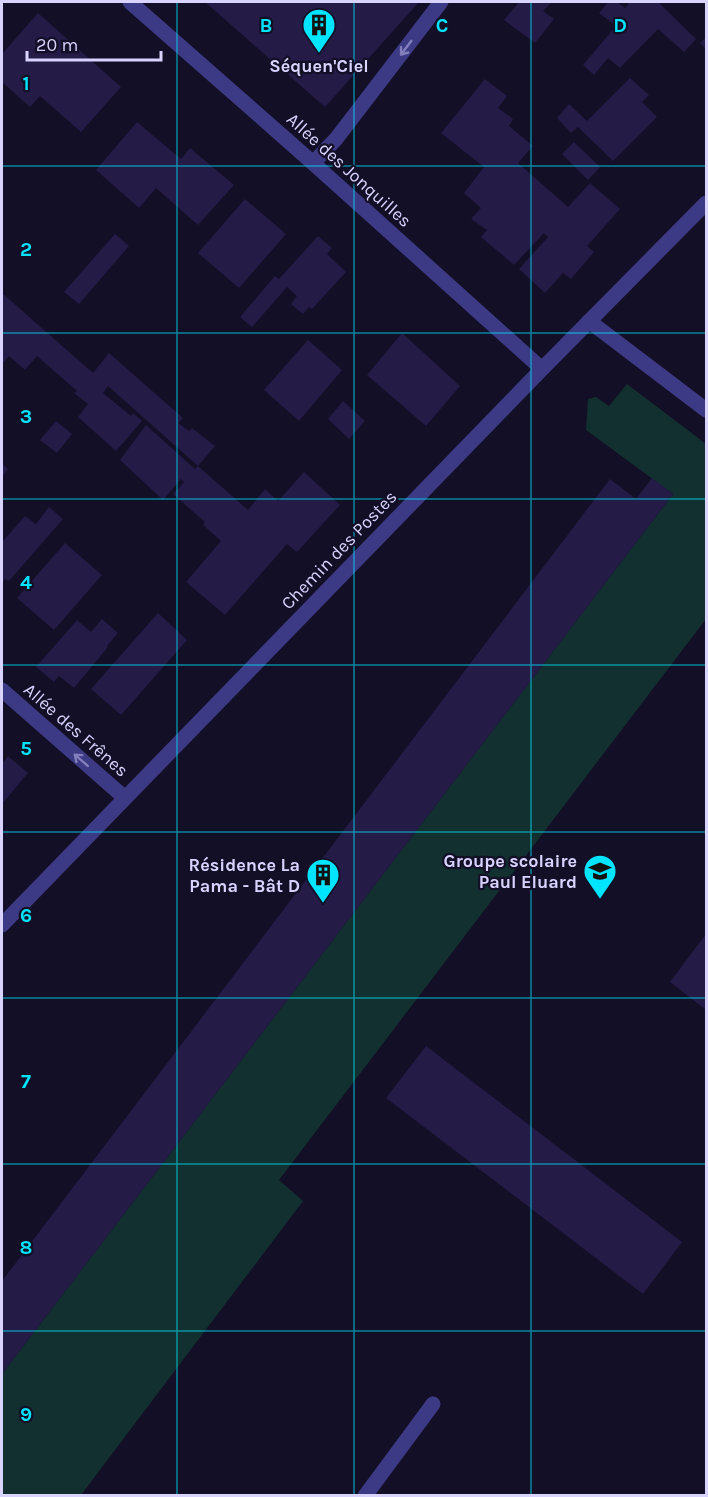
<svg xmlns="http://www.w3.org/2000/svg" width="708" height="1497" font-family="Karla,sans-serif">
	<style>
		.green { fill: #12302f }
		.building { fill: #241b47 }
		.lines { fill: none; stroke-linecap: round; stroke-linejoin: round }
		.service { stroke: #3d3a85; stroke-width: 15 }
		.minor { stroke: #3d3a85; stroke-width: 15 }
		.oneway { stroke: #837fbc }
		.grid { fill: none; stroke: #00e5ff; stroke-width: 1.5; stroke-opacity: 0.55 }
		.labels { text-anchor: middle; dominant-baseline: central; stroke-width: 4.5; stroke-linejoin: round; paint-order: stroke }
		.poi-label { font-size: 18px; font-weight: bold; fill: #d9d4ff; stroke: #130f26; text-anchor: end }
		.street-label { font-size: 18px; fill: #d9d4ff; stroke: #130f26 }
		.grid-label { font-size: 20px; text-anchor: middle; font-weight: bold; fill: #00e5ff; stroke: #130f26; stroke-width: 4.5; stroke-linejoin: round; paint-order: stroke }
	</style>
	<rect width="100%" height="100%" fill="#130f26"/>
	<!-- green -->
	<path class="green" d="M627,384L706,444V619L279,1180L303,1201L81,1495H2V1374L673,494L586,430L588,399L596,397L609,406Z"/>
	<!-- building -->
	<path class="building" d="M205,2H419L325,107Z
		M519,2H552L543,11L554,19L535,43L504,20Z
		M608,2H617L625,8L630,2H658L696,39L684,52L658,29L620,68L608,58L594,75L583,65L616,26L599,13Z
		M38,13L121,87L81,132L40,96L30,107L2,82V54Z
		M706,37V49L700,43Z
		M630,78L649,95L642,102L657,117L613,161L578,127L571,133L557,118L569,104L587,121Z
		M485,79L507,96L498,108L513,119L509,126L533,146L518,163L568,207L590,183L620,209L587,246L594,252L571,279L563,273L545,293L519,269L548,237L544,233L514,265L481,237L487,230L471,219L481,208L464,193L484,167L441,133Z
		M137,122L181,159L190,148L234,185L198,225L156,188L139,208L96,170Z
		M574,142L600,167L588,180L562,154Z
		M245,199L286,234L239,288L198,253Z
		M115,234L129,246L79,304L64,292Z
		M318,236L332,248L327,254L346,272L312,309L309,307L303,314L291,304L297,296L287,287L252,327L240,317L275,276L279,279Z
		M2,293L93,373L109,353L183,418L178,423L189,431L192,428L215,446L198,466L248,510L265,489L278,501L304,472L340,505L297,552L287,544L225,615L186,582L221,541L203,525L205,522L173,494L184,482L181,479L163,500L120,460L146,425L195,469L198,466L108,386L103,393L131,416L133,413L142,421L116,451L78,417L88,404L74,393L77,391L37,356L25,370L9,356L2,364Z
		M402,333L460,386L426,426L367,375Z
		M308,340L342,370L299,421L264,390Z
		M343,401L365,421L349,439L328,419Z
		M56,421L72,434L57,453L40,440Z
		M2,463L8,469L2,477Z
		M652,478L673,494L2,1374V1281L610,479L636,499Z
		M49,507L63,519L9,581L5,579L2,584V542L25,516L36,524Z
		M65,543L102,575L54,630L17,598Z
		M158,613L187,640L121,715L91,689Z
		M102,619L118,633L107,646L108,647L74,688L59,676L54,682L36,667L77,620L91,632Z
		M8,756L28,773L2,804V764Z
		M706,934V1010L670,982Z
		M426,1046L682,1242L643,1294L386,1098Z"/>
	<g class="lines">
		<!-- service -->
		<path class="service" d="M589,321L706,410
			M365,1496L433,1404"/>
		<!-- minor -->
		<path class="minor" d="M130,2L313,163L542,369
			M313,163L336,139L441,2
			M2,690L125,798
			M2,925L542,369L706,203"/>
	</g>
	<!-- one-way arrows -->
	<defs><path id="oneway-shaft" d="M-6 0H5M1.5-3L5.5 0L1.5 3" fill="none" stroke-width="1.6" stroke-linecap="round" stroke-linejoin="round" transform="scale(1.5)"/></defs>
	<g class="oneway">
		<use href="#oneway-shaft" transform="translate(406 48) rotate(127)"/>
		<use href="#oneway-shaft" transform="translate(81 760) rotate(-139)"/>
	</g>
	<!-- grid -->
	<path class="grid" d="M177,2V1496M354,2V1496M531,2V1496M2,166H706M2,333H706M2,499H706M2,665H706M2,832H706M2,998H706M2,1164H706M2,1331H706"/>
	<!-- icons -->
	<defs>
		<g id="building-pin" transform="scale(1.725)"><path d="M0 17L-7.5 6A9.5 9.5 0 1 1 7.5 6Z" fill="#00e5ff" stroke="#130f26"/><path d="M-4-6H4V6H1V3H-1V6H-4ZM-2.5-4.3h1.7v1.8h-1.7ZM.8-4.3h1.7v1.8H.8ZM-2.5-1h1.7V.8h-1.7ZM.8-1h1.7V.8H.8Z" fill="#111"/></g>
		<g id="school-pin" transform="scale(1.725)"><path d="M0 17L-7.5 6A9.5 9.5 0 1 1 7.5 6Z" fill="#00e5ff" stroke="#130f26"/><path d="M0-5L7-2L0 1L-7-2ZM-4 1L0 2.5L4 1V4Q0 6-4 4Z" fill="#111"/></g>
	</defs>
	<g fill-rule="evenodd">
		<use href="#building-pin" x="319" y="25"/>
		<use href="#school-pin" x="600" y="871"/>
		<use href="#building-pin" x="323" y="875"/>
	</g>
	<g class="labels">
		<!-- poi labels -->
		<g class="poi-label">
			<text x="319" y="66" text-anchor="middle">Séquen'Ciel</text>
			<text x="577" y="861">Groupe scolaire<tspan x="577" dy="21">Paul Eluard</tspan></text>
			<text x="300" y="865">Résidence La<tspan x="300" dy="21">Pama - Bât D</tspan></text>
		</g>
		<!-- street labels -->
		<g class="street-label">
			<text transform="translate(349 170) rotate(42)">Allée des Jonquilles</text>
			<text transform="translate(339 550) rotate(-46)">Chemin des Postes</text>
			<text transform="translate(76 730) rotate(41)">Allée des Frênes</text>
		</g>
	</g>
	<g class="grid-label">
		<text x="266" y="32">B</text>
		<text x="442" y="32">C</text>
		<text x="620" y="32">D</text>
		<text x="26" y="90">1</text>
		<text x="26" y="256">2</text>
		<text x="26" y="423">3</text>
		<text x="26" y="589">4</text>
		<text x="26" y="755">5</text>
		<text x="26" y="922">6</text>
		<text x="26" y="1088">7</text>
		<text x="26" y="1254">8</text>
		<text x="26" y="1421">9</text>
	</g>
	<!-- border -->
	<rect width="708" height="1497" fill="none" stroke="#d9d4ff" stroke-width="6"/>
	<!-- scale -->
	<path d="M27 51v9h134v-9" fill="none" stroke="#d9d4ff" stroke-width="3"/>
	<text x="36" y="51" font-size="18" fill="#d9d4ff" stroke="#130f26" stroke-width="4.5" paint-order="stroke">20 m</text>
</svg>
